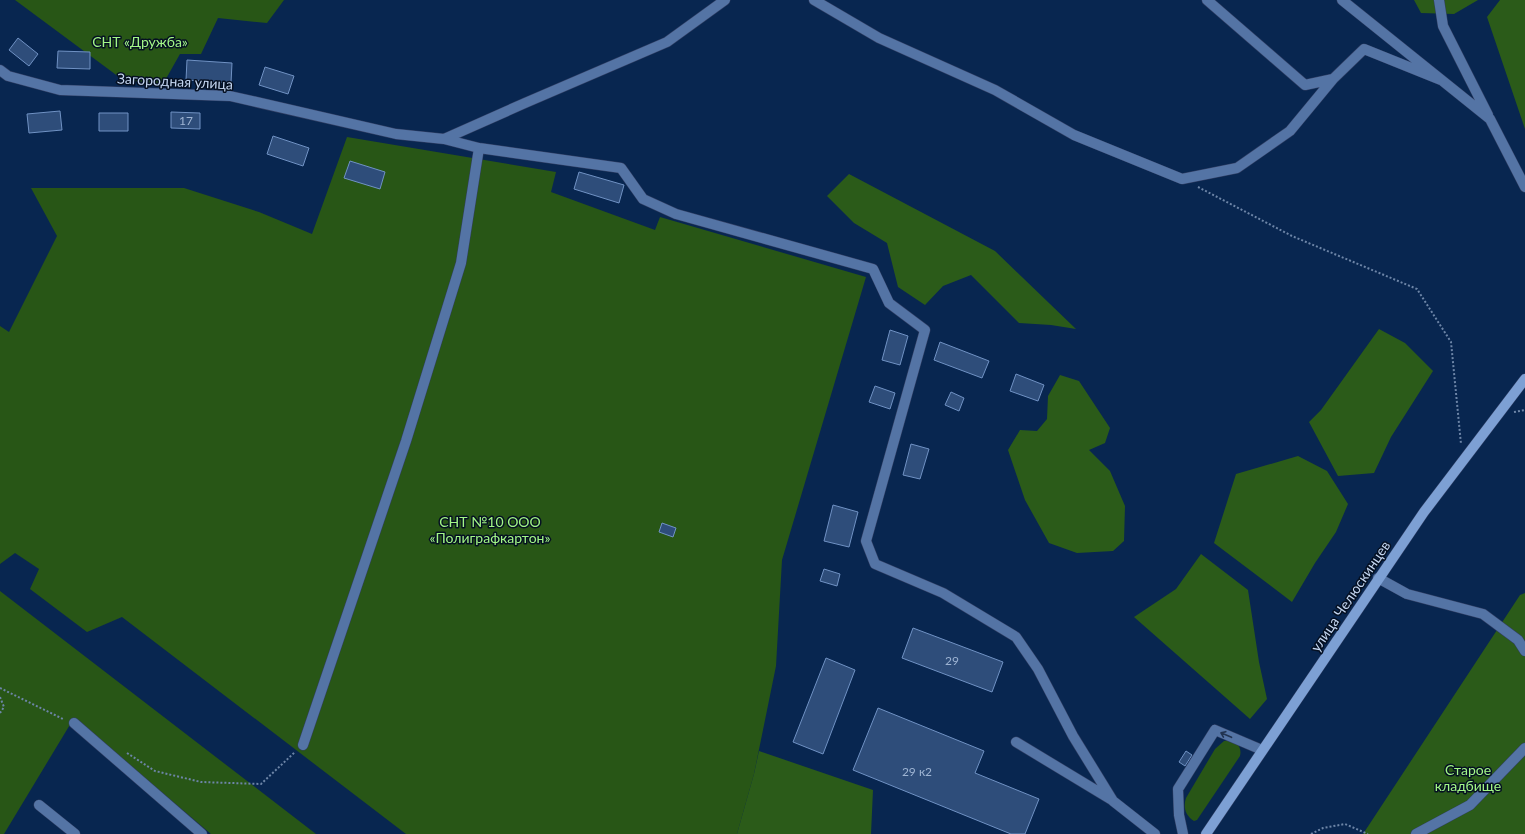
<svg xmlns="http://www.w3.org/2000/svg" width="1525" height="834" font-family="Lato,sans-serif">
	<style>
		.green { fill: #285616 }
		.forest { fill: #2b5b19 }
		.building { fill: #2e4d7a; stroke: #7092c4 }
		.lines { fill: none; stroke-linecap: round; stroke-linejoin: round }
		.minor-casing { stroke: #334065; stroke-width: 11 }
		.major-casing { stroke: #334065; stroke-width: 11 }
		.path { stroke: #6d85a7; stroke-width: 2; stroke-dasharray: 2 2; stroke-linecap: butt }
		.minor { stroke: #5474a5; stroke-width: 10 }
		.major { stroke: #7da0d4; stroke-width: 10 }
		.oneway { stroke: #213350 }
		.labels { text-anchor: middle; dominant-baseline: central; stroke-width: 3; stroke-linejoin: round; paint-order: stroke }
		.number-label { font-size: 12px; fill: #9eb4d3 }
		.park-label { font-size: 14px; fill: #a3f787; stroke: #051022 }
		.street-label { font-size: 14px; fill: #c4d6f1; stroke: #051022 }
	</style>
	<rect width="100%" height="100%" fill="#082650"/>
	<!-- green -->
	<path class="green" d="M15,0H284L267,23L218,18L201,54H180L163,84L123,80Z
		M347,137L556,172L551,192L655,230L660,217L866,277L782,560L776,666L754,774L737,834H406L122,617L87,632L30,589L39,569L15,553L0,564V326L9,332L57,236L31,188H184L259,212L312,234Z
		M0,591L316,834H211L74,718L4,834H0Z
		M1230,740C1238,743 1242,748 1240,756L1197,820L1194,821C1185,815 1183,807 1186,798L1215,749L1224,741Z"/>
	<!-- forest -->
	<path class="forest" d="M1414,0H1478L1454,14L1421,13Z
		M1500,0H1525V129L1487,17Z
		M849,174L995,251L1076,329L1051,325L1019,323L971,275L943,286L925,305L898,287L887,243L854,223L827,196Z
		M1379,329L1405,343L1433,371L1391,437L1374,473L1338,476L1309,422L1321,410Z
		M1060,375L1079,381L1110,428L1105,443L1089,450L1110,471L1125,506L1124,541L1113,551L1077,553L1049,543L1025,500L1008,450L1020,430L1037,431L1047,419L1048,396Z
		M1298,456L1327,471L1348,504L1336,532L1315,563L1292,602L1214,543L1236,474Z
		M1201,554L1248,590L1259,662L1267,699L1250,719L1134,617L1176,589Z
		M1525,593V834H1363L1520,595Z
		M759,751L873,790L871,834H737L754,774Z"/>
	<!-- building -->
	<path class="building" d="M18,38L38,54L29,66L9,50Z
		M58,51L90,52V69L57,68Z
		M187,60L232,63L231,83L186,80Z
		M265,67L294,76L288,94L259,85Z
		M60,111L62,130L29,133L27,114Z
		M171,112L200,113V129L171,128Z
		M99,113H128V131H99Z
		M273,136L309,148L303,166L267,154Z
		M350,161L385,172L380,189L344,178Z
		M579,172L624,185L619,203L574,189Z
		M890,330L908,336L900,365L882,360Z
		M940,342L989,361L982,378L934,360Z
		M1016,374L1044,385L1038,401L1010,391Z
		M875,386L895,393L890,409L869,402Z
		M951,392L964,398L959,411L945,405Z
		M911,444L929,449L920,479L903,475Z
		M833,505L858,512L849,547L824,541Z
		M662,523L676,528L673,537L659,532Z
		M824,569L840,574L837,586L820,581Z
		M913,628L1003,662L992,692L902,658Z
		M826,658L855,670L823,754L793,742Z
		M878,708L984,751L975,773L1039,799L1025,834H1011L853,770Z
		M1186,751L1192,755L1185,766L1179,762Z"/>
	<g class="lines">
		<!-- minor casing -->
		<g class="minor-casing">
			<path id="minor" d="M814,0L879,38L995,90L1074,135L1182,179L1237,168L1290,131L1333,79L1364,49L1441,80
				M1207,0L1305,85L1333,79
				M1342,0L1490,119L1525,187
				M1439,0L1443,26L1488,115
				M0,70L8,76L60,90L230,96L396,134L444,139L479,148L621,168L643,199L676,214L873,269L889,303L925,330L866,541L875,564L943,593L1016,637L1038,669L1073,736L1113,801L1155,834
				M444,139L525,103L667,42L725,0
				M1378,578L1407,594L1483,614L1518,640L1525,651
				M74,723L202,834
				M1016,742L1112,800
				M303,745L406,441L461,263L479,148
				M39,805L75,834
				M1183,834L1179,815L1178,789L1215,730L1262,750
				M1416,834L1470,805L1525,748"/>
		</g>
		<!-- major casing -->
		<g class="major-casing">
			<path id="major" d="M1206,834L1424,512L1525,379"/>
		</g>
		<!-- path -->
		<path class="path" d="M1198,187L1292,236L1417,289L1451,342L1461,444
			M1514,412L1525,410
			M0,688L63,719
			M0,697L4,707L0,713
			M127,753L155,771L201,782L261,784L295,752
			M1311,834L1323,828L1345,824L1368,834"/>
		<!-- minor -->
		<use href="#minor" class="minor"/>
		<!-- major -->
		<use href="#major" class="major"/>
	</g>
	<!-- one-way arrows -->
	<defs><path id="oneway-shaft" d="M-6 0H5M1.5-3L5.5 0L1.5 3" fill="none" stroke-width="1.6" stroke-linecap="round" stroke-linejoin="round"/></defs>
	<use class="oneway" href="#oneway-shaft" transform="translate(1226 735) rotate(-157)"/>
	<g class="labels">
		<!-- number labels -->
		<g class="number-label">
			<text x="186" y="120">17</text>
			<text x="952" y="660">29</text>
			<text x="917" y="771">29 к2</text>
		</g>
		<!-- park labels -->
		<g class="park-label">
			<text x="140" y="41">СНТ «Дружба»</text>
			<text x="490" y="521">СНТ №10 ООО<tspan x="490" dy="16">«Полиграфкартон»</tspan></text>
			<text x="1468" y="769">Старое<tspan x="1468" dy="16">кладбище</tspan></text>
		</g>
		<!-- street labels -->
		<g class="street-label">
			<text transform="translate(175 81) rotate(3)">Загородная улица</text>
			<text transform="translate(1350 596) rotate(-56)">улица Челюскинцев</text>
		</g>
	</g>
</svg>
